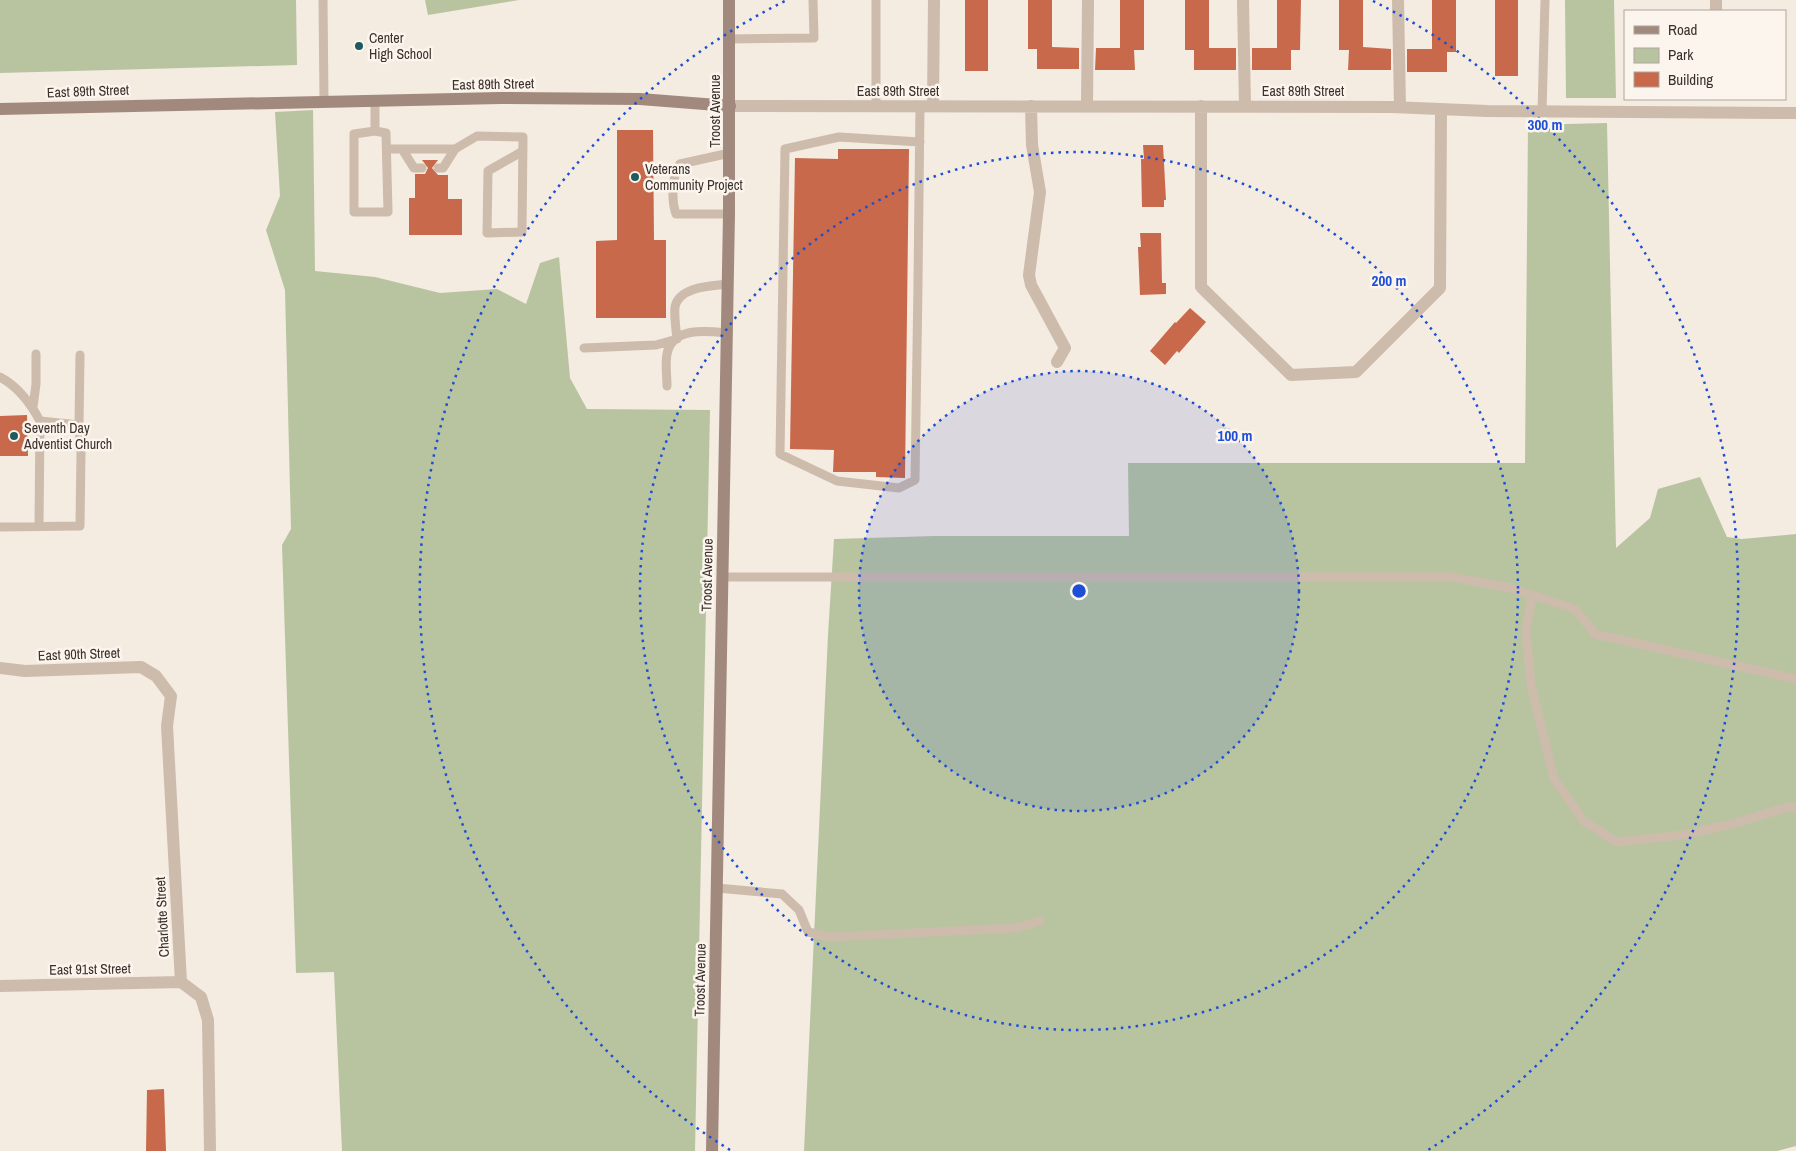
<svg xmlns="http://www.w3.org/2000/svg" width="1796" height="1151" font-family="'Archivo Narrow',sans-serif">
	<style>
		.green { fill: #b8c4a0 }
		.building { fill: #c8694b }
		.lines { fill: none; stroke-linecap: round; stroke-linejoin: round }
		.lane { stroke: #cdbbac; stroke-width: 9 }
		.street { stroke: #cdbbac; stroke-width: 12 }
		.secondary { stroke: #a18a7d; stroke-width: 12 }
		.ring { fill: none; stroke: #1d4ed8; stroke-width: 2.5; stroke-dasharray: 2.5 5 }
		.poi-dot { fill: #1f5a5e; stroke: #fbf5ee; stroke-width: 2 }
		.labels { text-anchor: middle; dominant-baseline: central; stroke-width: 5; stroke-linejoin: round; paint-order: stroke }
		.poi-label { font-size: 14px; fill: #3b302b; stroke: #fbf5ee; text-anchor: start }
		.street-label { font-size: 14px; fill: #3b302b; stroke: #fbf5ee }
		.centre { fill: #1d4ed8; stroke: #fbf5ee; stroke-width: 2.5 }
		.ring-label { font-size: 15px; text-anchor: middle; font-weight: bold; fill: #1d4ed8; stroke: #fbf5ee; stroke-width: 5; stroke-linejoin: round; paint-order: stroke }
	</style>
	<rect width="100%" height="100%" fill="#f4ebe1"/>
	<!-- green -->
	<path class="green" d="M0,0H296L297,65L0,73Z
		M425,0H519L428,15Z
		M1565,0H1614L1616,98H1566Z
		M313,110L315,271L375,277L440,293L497,289L526,304L540,263L559,257L570,378L587,409L710,410L695,1151H342L334,972L296,973L282,545L291,529L285,290L266,230L280,196L275,112Z
		M1607,123L1616,548L1650,518L1658,489L1700,477L1727,537L1742,539L1796,534V1146L1777,1151H804L828,635L834,539L935,536H1129L1128,463H1525L1528,125Z"/>
	<!-- building -->
	<path class="building" d="M965,0H988V71H965Z
		M1028,0H1052V47L1079,48V69H1037V49H1028Z
		M1120,0H1144V50H1134L1135,70H1095L1096,48H1120Z
		M1185,0H1209V48H1236V70H1194V50H1185Z
		M1277,0H1301L1300,50H1291V70H1252V48H1277Z
		M1339,0H1363V47L1391,49V70H1348L1349,50H1339Z
		M1432,0H1456V52H1447V72H1407V49H1432Z
		M1495,0H1518V76H1495Z
		M617,130H653L654,240H666V318H596V241L617,240Z
		M1143,145H1163L1166,200H1164V207H1142L1141,159H1144Z
		M838,149H909L905,478L876,477V472H833L834,450L790,449L795,158L838,159Z
		M422,160H438L432,168L438,175H448V199H462V235H409V198H415V174H425L428,168Z
		M1140,233H1161L1162,283H1166V294L1140,295L1138,247H1141Z
		M1190,308L1206,322L1179,353L1177,351L1165,365L1150,351L1175,322L1176,323Z
		M27,415L28,456H0V416Z
		M164,1089L166,1151H146L147,1090Z"/>
	<g class="lines">
		<!-- lane -->
		<path class="lane" d="M323,0L324,102
			M876,0V106
			M730,39L814,38L813,0
			M1542,112L1545,0
			M375,131L386,133L388,212H354V134L375,131V101
			M920,142L839,137L785,149L780,454L837,481L899,488L915,480C917,355 919,231 920,106
			M387,149H455L477,136L523,137L522,232L487,233L488,171L523,151
			M402,149L414,168H422
			M438,168H443L455,149
			M729,214H676C671,200 672,175 680,164L730,153
			M584,348L656,345L677,339C676,329 674,316 675,307C679,286 712,286 728,284
			M0,377C17,386 31,404 40,421L79,425L81,452L80,526L0,527
			M667,386C667,376 665,364 667,354C672,326 708,331 727,333
			M33,407L36,384V354
			M79,425L80,355
			M39,526L40,421
			M722,577H1451L1511,588L1575,609L1595,634L1796,679
			M1532,595L1526,631L1531,685L1554,779L1584,821L1616,842L1683,835L1732,824L1788,807H1796
			M717,888L782,894L799,910L808,932L831,937L1016,928L1040,921"/>
		<!-- street -->
		<path class="street" d="M1243,0L1245,106
			M1398,0L1400,107
			M1716,0V11
			M730,106L1392,107L1487,111L1796,113
			M933,106L934,0
			M1031,106L1032,145L1040,192L1029,275L1031,285L1065,348L1057,362
			M1087,106L1088,0
			M1201,106V287L1291,375L1356,372L1440,288L1441,109
			M0,668L25,671L141,667L156,676L171,696L167,726L181,982L201,997L208,1020L210,1151
			M0,986L181,982"/>
		<!-- secondary -->
		<path class="secondary" d="M0,109L500,98L640,99L730,106
			M712,1151L729,214V0"/>
	</g>
	<!-- distance rings -->
	<circle cx="1079" cy="591" r="220" fill="#1d4ed8" fill-opacity=".12"/>
	<g class="ring">
		<circle cx="1079" cy="591" r="220"/>
		<circle cx="1079" cy="591" r="439"/>
		<path d="M730 1150A659 659 0 0 1 785 1M1373 1A659 659 0 0 1 1428 1150"/>
	</g>
	<!-- markers -->
	<g class="poi-dot">
		<circle cx="359" cy="46" r="5"/>
		<circle cx="635" cy="177" r="5"/>
		<circle cx="14" cy="436" r="5"/>
	</g>
	<g class="labels">
		<!-- poi labels -->
		<g class="poi-label">
			<text x="369" y="38">Center<tspan x="369" dy="16">High School</tspan></text>
			<text x="645" y="169">Veterans<tspan x="645" dy="16">Community Project</tspan></text>
			<text x="24" y="428">Seventh Day<tspan x="24" dy="16">Adventist Church</tspan></text>
		</g>
		<!-- street labels -->
		<g class="street-label">
			<text transform="translate(493 84) rotate(-1)">East 89th Street</text>
			<text transform="translate(88 91) rotate(-2)">East 89th Street</text>
			<text x="898" y="91">East 89th Street</text>
			<text x="1303" y="91">East 89th Street</text>
			<text transform="translate(715 111) rotate(-90)">Troost Avenue</text>
			<text transform="translate(707 575) rotate(-89)">Troost Avenue</text>
			<text transform="translate(79 654) rotate(-2)">East 90th Street</text>
			<text transform="translate(162 917) rotate(-93)">Charlotte Street</text>
			<text transform="translate(90 969) rotate(-1)">East 91st Street</text>
			<text transform="translate(700 980) rotate(-89)">Troost Avenue</text>
		</g>
	</g>
	<circle cx="1079" cy="591" r="8" class="centre"/>
	<g class="ring-label">
		<text x="1545" y="130">300 m</text>
		<text x="1389" y="286">200 m</text>
		<text x="1235" y="441">100 m</text>
	</g>
	<!-- legend -->
	<rect x="1624" y="10" width="162" height="90" fill="#fbf5ee" stroke="#aea6a0"/>
	<rect x="1634" y="26" width="25" height="8" fill="#a18a7d" stroke="#aea6a0"/>
	<text x="1668" y="35" font-size="15" fill="#3b302b">Road</text>
	<rect x="1634" y="48" width="25" height="15" fill="#b8c4a0" stroke="#aea6a0"/>
	<text x="1668" y="60" font-size="15" fill="#3b302b">Park</text>
	<rect x="1634" y="72" width="25" height="15" fill="#c8694b" stroke="#aea6a0"/>
	<text x="1668" y="85" font-size="15" fill="#3b302b">Building</text>
</svg>
